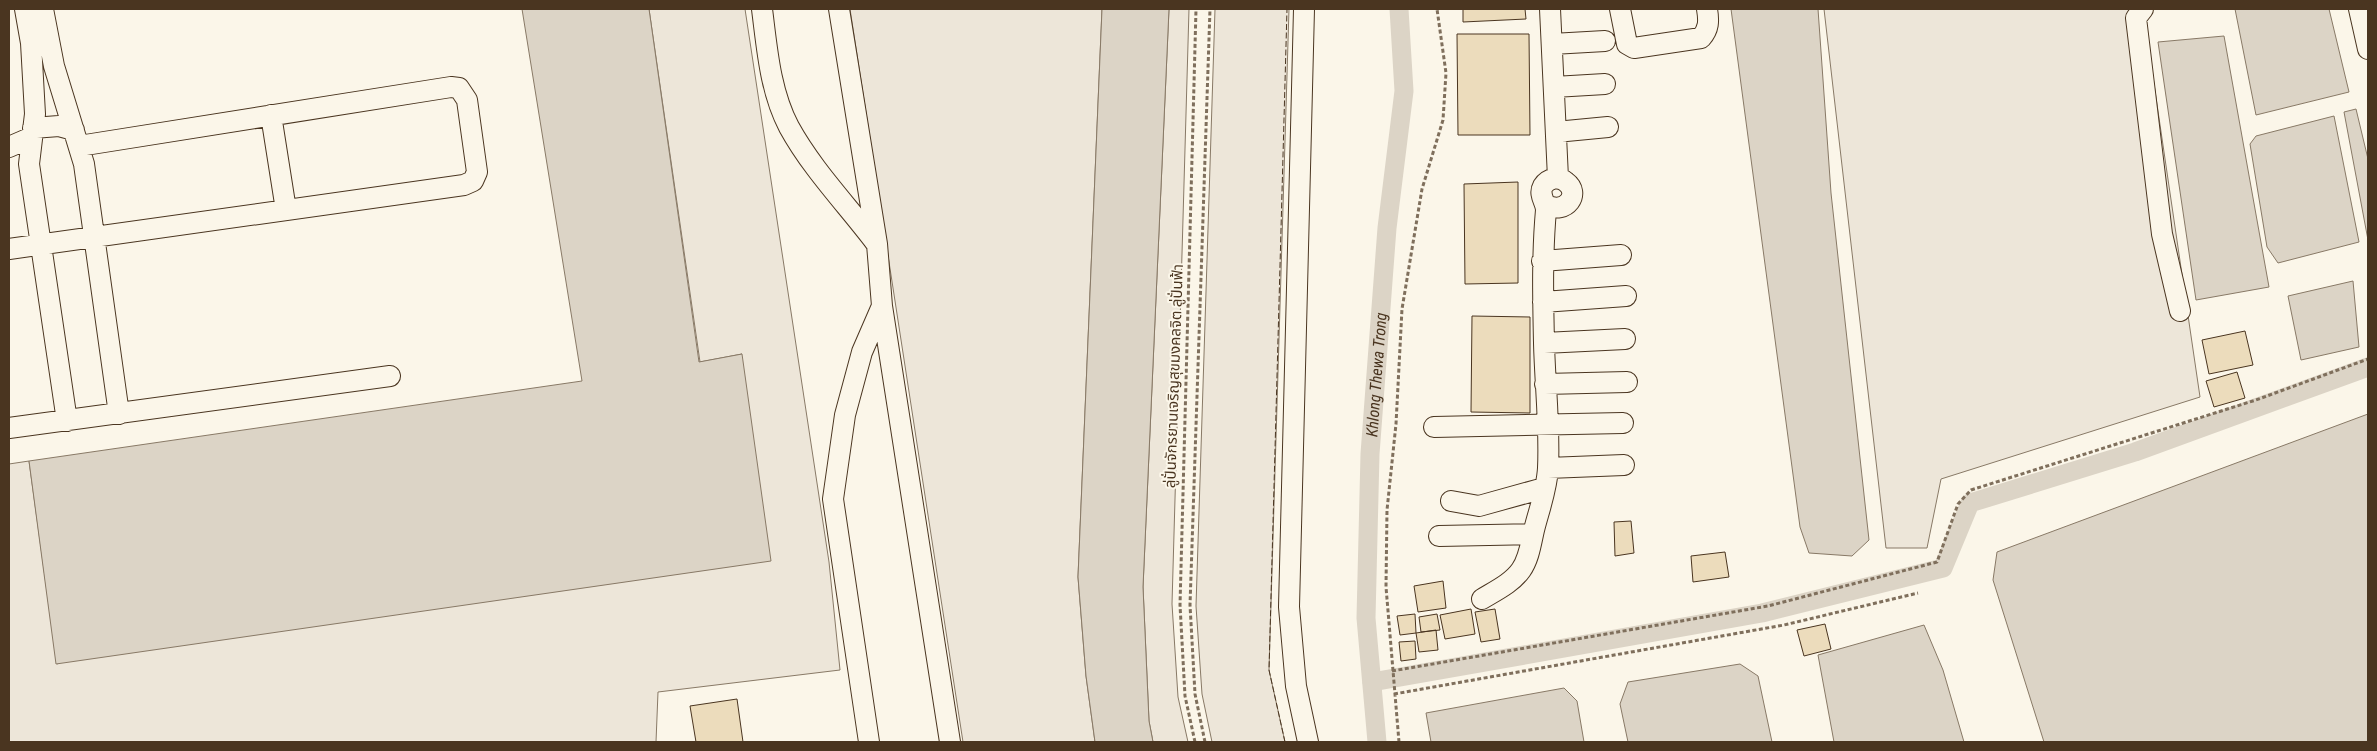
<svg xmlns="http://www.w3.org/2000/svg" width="2377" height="751" font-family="'Roboto Condensed','Noto Sans Thai',sans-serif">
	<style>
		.green { fill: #ede6d9; stroke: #887966 }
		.water { fill: #dcd4c6; stroke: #887966 }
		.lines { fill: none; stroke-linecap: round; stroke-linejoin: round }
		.canal { stroke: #dcd4c6; stroke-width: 19 }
		.building { fill: #ecdcbc; stroke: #4a3520 }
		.minor-casing { stroke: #4a3520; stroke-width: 22 }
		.path { stroke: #7f6f5c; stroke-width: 3; stroke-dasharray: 4 2.5; stroke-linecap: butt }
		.minor { stroke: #fbf6e9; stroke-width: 20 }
		.fence { stroke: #4a3520; stroke-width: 1; stroke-dasharray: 6 2.5; stroke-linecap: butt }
		.labels { text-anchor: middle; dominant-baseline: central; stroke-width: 4; stroke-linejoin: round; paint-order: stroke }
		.street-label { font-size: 15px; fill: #4a3520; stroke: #fbf6e9 }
		.water-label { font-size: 16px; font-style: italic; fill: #4a3520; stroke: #fbf6e9 }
	</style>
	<rect width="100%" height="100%" fill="#fbf6e9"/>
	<!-- green -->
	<path class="green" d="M649,9H745L829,562L840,670L658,692L656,742H9V464L29,461L57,664L742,354L700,362Z
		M850,9H1102L1078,577L1086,676L1095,742H963Z
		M1169,9H1189L1172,604L1178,697L1188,742H1153L1149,721L1143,587Z
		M1215,9H1289L1269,670L1285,742H1212L1202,694L1196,606Z
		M1824,9H2143L2200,397L1941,479L1927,548H1886Z"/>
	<!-- water -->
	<path class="water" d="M522,9H649L699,362L742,354L771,561L56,664L29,461L582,381Z
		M1102,9H1169L1143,587L1149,721L1153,742H1095L1086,676L1078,577Z
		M1731,9H1818L1831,193L1869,540L1852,556L1809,553L1800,527Z
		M2235,9H2329L2349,92L2256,115Z
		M2224,36L2269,287L2196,300L2158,42Z
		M2356,109L2368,159V240L2344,112Z
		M2334,116L2359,242L2278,263L2267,247L2250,144L2256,136Z
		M2353,281L2359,347L2301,360L2288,296Z
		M2368,414V742H2044L1993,580L1997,552Z
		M1924,625L1943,670L1964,742H1834L1818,655Z
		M1740,664L1758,676L1772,742H1628L1620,704L1628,682Z
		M1564,688L1577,701L1584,742H1431L1426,713Z"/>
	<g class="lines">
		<!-- canal -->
		<g class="canal">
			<path d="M1372,682L1762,613L1943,568L1970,503L2135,452L2368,367"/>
			<path id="s1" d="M1377,742L1366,618L1370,454L1387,228L1404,91L1399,9"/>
		</g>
	</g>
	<!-- building -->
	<path class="building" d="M1463,9H1525L1526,19L1463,22Z
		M1457,34H1529L1530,135H1458Z
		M1518,182V283L1465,284L1464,184Z
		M1472,316L1530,317V413L1471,412Z
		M2245,331L2253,365L2209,374L2202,340Z
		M2237,372L2245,398L2214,407L2206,381Z
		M1631,521L1634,553L1615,556L1614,522Z
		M1725,552L1729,577L1693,582L1691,556Z
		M1443,581L1446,608L1418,612L1414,586Z
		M1471,609L1475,634L1445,639L1440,615Z
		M1495,609L1500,639L1481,642L1475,612Z
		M1415,614L1416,633L1400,635L1397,616Z
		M1437,614L1440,630L1421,632L1419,617Z
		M1825,624L1831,649L1804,656L1797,630Z
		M1436,630L1438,650L1419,652L1416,633Z
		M1415,641L1416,659L1401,661L1399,642Z
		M737,699L743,742H696L690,706Z"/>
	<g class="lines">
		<!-- minor casing -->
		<g class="minor-casing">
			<path id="minor" d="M25,9L31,43L35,114L29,164L67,421
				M43,9L54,66L84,164L119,414
				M762,9C767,48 770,91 789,127C812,169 847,205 875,242
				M839,9L877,244L882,306L950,742
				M1304,9L1289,607L1296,686L1308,742
				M1550,9L1558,178
				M1620,9L1627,44L1634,48L1701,38C1709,29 1709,21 1707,9
				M2143,9L2136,18L2162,234L2180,311
				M2359,9L2368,49
				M1552,44L1605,41
				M1554,87L1605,84
				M271,115L286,210
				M33,128L59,126L74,130
				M1556,132L1608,127
				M9,147L32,137
				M9,249L464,185L473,181L477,172L467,100L459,88L451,87L79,146
				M1542,261L1621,255
				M1543,302L1626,296
				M1544,343L1625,339
				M1545,384L1627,382
				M1434,427L1623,423
				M9,428L390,376
				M1548,468L1624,465
				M1451,501L1479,506L1544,488
				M1439,536L1533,534
				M1482,599C1495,591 1512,583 1521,570C1529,559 1531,543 1534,530C1539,510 1547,489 1548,468C1550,427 1545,384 1544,343C1543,298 1542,255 1546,210C1546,202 1538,195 1543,186C1548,178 1559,176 1566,182C1581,193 1567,215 1546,205
				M869,742L833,499L845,415L862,352L882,306"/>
		</g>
		<!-- path -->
		<path class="path" d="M1392,671L1768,606L1937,562L1958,504L1971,490L2256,400L2368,359
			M1394,694L1784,625L1918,593
			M1195,742L1185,696L1180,605L1196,9
			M1205,742L1195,694L1190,605L1210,9
			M1399,742L1386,587L1387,510L1396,424L1402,309L1422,189L1443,120L1446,73L1437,9"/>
		<!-- minor -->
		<use href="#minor" class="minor"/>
		<!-- fence -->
		<path class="fence" d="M1285,742L1269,670L1287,9"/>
	</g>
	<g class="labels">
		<!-- street labels -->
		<g class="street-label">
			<text transform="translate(1174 376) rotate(-88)">ลู่ปั่นจักรยานเจริญสุขมงคลจิต ลู่ปั่นฟ้า</text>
		</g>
		<!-- water labels -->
		<g class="water-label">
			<text stroke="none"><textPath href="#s1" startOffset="368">Khlong Thewa Trong</textPath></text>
		</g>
	</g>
	<!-- border -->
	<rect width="2377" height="751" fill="none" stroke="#4a3520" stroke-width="20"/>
</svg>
